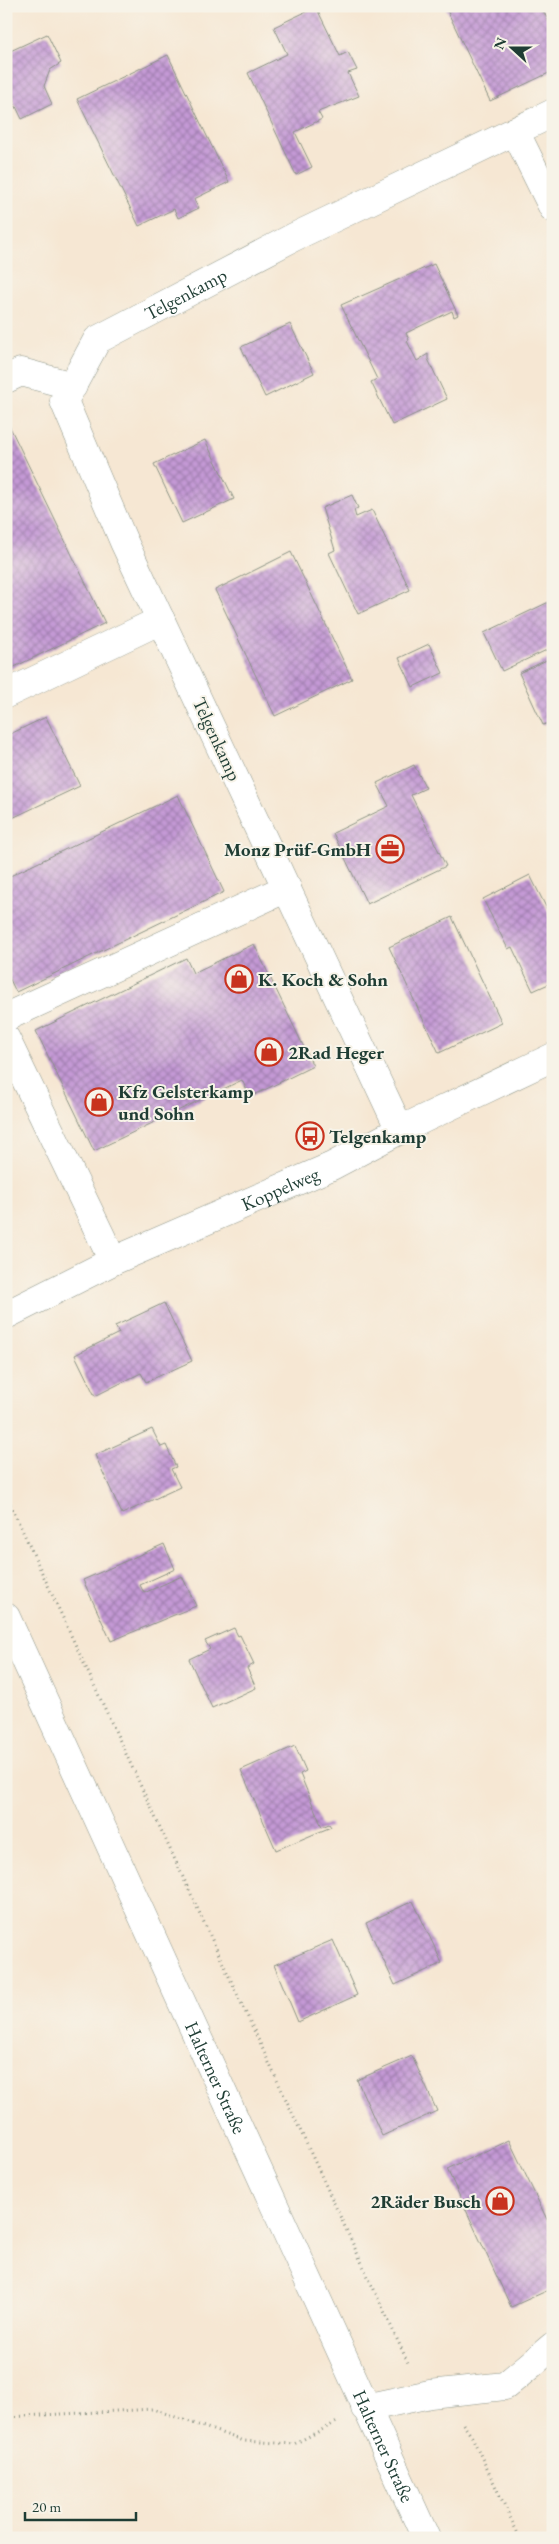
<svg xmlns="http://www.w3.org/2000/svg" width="559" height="2544" font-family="'EB Garamond',serif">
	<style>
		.building { fill: url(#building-cross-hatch) }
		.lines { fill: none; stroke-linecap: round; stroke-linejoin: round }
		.minor-casing { stroke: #8a9284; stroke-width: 29 }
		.major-casing { stroke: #8a9284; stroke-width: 29 }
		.path { stroke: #8a9284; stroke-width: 3; stroke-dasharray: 1 4; stroke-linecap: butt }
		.minor { stroke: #fff; stroke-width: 28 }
		.major { stroke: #fff; stroke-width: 28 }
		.labels { text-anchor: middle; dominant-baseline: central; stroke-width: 4; stroke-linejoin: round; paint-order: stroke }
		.street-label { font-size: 19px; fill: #1f3d34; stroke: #f7f3e8 }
		.poi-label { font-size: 19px; font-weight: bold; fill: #1f3d34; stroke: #f7f3e8; text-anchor: start }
	</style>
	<defs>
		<pattern id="building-cross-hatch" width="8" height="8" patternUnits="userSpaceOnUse" patternTransform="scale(1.25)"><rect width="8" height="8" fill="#c499d5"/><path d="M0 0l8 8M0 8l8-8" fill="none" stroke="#9f7eae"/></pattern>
	</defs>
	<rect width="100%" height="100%" fill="#f7f3e8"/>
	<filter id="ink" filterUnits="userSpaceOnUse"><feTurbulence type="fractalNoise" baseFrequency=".02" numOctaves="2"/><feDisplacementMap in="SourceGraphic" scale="10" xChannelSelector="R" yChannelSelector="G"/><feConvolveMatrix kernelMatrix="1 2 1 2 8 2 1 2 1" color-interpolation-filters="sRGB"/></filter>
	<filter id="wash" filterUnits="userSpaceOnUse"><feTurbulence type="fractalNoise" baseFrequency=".0096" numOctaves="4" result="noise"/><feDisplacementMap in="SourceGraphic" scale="20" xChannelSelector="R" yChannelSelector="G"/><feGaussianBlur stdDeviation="1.12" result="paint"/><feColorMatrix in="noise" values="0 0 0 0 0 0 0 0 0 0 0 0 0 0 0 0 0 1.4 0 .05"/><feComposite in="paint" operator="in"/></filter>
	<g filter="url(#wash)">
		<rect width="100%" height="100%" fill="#f6e7d3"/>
		<g id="blocks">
			<!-- building -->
			<path class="building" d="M445,6H540L553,28V71L490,101Z
				M316,7L340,56L348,52L357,70L348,73L359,96L318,112L322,119L295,132L312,167L296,175L248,73L287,54L274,27Z
				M47,34L61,63L50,70L44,86L52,104L22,119L6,86V53Z
				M168,55L229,182L194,199L199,208L178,218L174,209L139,226L77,99Z
				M434,264L458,315L454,317L452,311L406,333L409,340L407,341L417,361L428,354V359L447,399L392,425L371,382L377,379L341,305Z
				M290,324L314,373L265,397L241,347Z
				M6,419L105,623L6,671Z
				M205,440L234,499L182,523L154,464Z
				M352,495L358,508L354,510L356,517L372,510L410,590L358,614L329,553L335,550L322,508Z
				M291,552L352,679L275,716L215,590Z
				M553,600V647L502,671L484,633Z
				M429,644L443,673L413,687L399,658Z
				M553,657V721L543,725L519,673Z
				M46,717L80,786L6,821V736Z
				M414,765L426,788L411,795L446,866L367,904L333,833L389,806L377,783Z
				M178,795L224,892L16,992L6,971V878Z
				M530,875L553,921V982L533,991L512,947L508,949L483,899Z
				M452,917L502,1023L439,1053L389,947Z
				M254,944L313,1066L250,1097L242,1080L94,1151L36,1031L186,958L193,973Z
				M164,1303L192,1361L146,1382L141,1373L95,1396L75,1355L119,1333L115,1326Z
				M152,1429L161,1447L166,1445L176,1467L171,1469L180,1487L122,1514L95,1455Z
				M164,1544L175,1569L140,1585L144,1593L182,1576L196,1606L111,1641L83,1580Z
				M234,1628L238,1636L240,1635L254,1664L247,1668L256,1688L212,1708L189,1659L210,1649L205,1641Z
				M295,1746L306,1771L300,1774L322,1827L329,1824L331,1827L276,1850L241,1770Z
				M413,1901L442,1963L395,1985L366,1923Z
				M333,1940L357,1995L298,2022L274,1965Z
				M412,2056L437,2111L382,2136L357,2080Z
				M509,2140L553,2232V2288L511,2307L447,2169Z"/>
		</g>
	</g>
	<g filter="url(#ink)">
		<use href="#blocks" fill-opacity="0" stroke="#8a9284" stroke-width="1"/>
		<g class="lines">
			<!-- minor casing -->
			<g class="minor-casing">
				<g id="minor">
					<path d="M515,131L553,208"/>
					<path d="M6,379L21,372L73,386"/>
					<path d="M6,694L161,620"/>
					<path d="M6,1017L287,888"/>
					<path d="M6,1039L113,1261"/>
					<path id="s1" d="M400,1130L124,542L64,401L97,340L294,237L553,113"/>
					<path id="s2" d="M6,1315L113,1261L332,1166L400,1130L553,1057"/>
					<path d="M365,2408L430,2394L505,2386L553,2346"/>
				</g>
			</g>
			<!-- major casing -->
			<g class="major-casing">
				<g id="major">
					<path id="s3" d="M6,1617L426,2538"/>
				</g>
			</g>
			<!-- path -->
			<path class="path" d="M6,1495L409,2365
				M6,2417L153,2409L244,2441L294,2444L337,2422
				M463,2424L472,2437L520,2538"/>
			<!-- minor -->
			<use href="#minor" class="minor"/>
			<!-- major -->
			<use href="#major" class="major"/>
		</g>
	</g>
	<!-- icons -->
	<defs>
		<g id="office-ring" transform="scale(1.4375)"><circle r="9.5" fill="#f7f3e8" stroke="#c8321e" stroke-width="1.5"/><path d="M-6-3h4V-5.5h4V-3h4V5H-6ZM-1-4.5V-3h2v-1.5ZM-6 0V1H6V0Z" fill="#c8321e"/></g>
		<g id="shop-ring" transform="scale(1.4375)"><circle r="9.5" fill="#f7f3e8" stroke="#c8321e" stroke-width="1.5"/><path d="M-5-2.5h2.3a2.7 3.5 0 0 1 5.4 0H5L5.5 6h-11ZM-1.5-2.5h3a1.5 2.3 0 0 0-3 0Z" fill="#c8321e"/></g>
		<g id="bus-ring" transform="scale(1.4375)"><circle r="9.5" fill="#f7f3e8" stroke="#c8321e" stroke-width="1.5"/><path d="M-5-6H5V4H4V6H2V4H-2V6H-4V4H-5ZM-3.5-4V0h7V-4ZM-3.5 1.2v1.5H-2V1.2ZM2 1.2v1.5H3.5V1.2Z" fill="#c8321e"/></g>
	</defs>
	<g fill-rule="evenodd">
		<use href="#office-ring" x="390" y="849"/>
		<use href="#shop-ring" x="239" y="979"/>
		<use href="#shop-ring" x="269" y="1052"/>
		<use href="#shop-ring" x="99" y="1102"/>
		<use href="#bus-ring" x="310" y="1136"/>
		<use href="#shop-ring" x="500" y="2201"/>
	</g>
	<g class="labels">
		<!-- street labels -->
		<g class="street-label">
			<text stroke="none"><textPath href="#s1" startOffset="972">Telgenkamp</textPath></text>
			<text transform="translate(217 739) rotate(65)">Telgenkamp</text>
			<text stroke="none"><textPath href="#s2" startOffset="302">Koppelweg</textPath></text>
			<text stroke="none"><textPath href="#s3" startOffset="506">Halterner Straße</textPath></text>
			<text stroke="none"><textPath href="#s3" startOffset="911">Halterner Straße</textPath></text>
		</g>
		<!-- poi labels -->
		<g class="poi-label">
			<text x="371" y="849" text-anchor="end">Monz Prüf-GmbH</text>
			<text x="258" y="979">K. Koch &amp; Sohn</text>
			<text x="288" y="1052">2Rad Heger</text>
			<text x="118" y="1091">Kfz Gelsterkamp<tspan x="118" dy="22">und Sohn</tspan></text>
			<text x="329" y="1136">Telgenkamp</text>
			<text x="481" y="2201" text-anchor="end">2Räder Busch</text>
		</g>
	</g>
	<!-- margin -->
	<rect width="559" height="2544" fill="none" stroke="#f7f3e8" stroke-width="25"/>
	<!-- north arrow -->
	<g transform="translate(512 48) rotate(291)" stroke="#f7f3e8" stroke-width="4" paint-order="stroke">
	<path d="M0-4L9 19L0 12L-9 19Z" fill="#1f3d34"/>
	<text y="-8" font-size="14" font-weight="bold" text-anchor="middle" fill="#1f3d34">N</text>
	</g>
	<!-- scale -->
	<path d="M25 2512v8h111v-8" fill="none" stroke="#1f3d34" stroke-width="2.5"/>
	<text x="32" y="2512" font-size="15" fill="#1f3d34" stroke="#f7f3e8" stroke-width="4" paint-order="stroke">20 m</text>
</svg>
